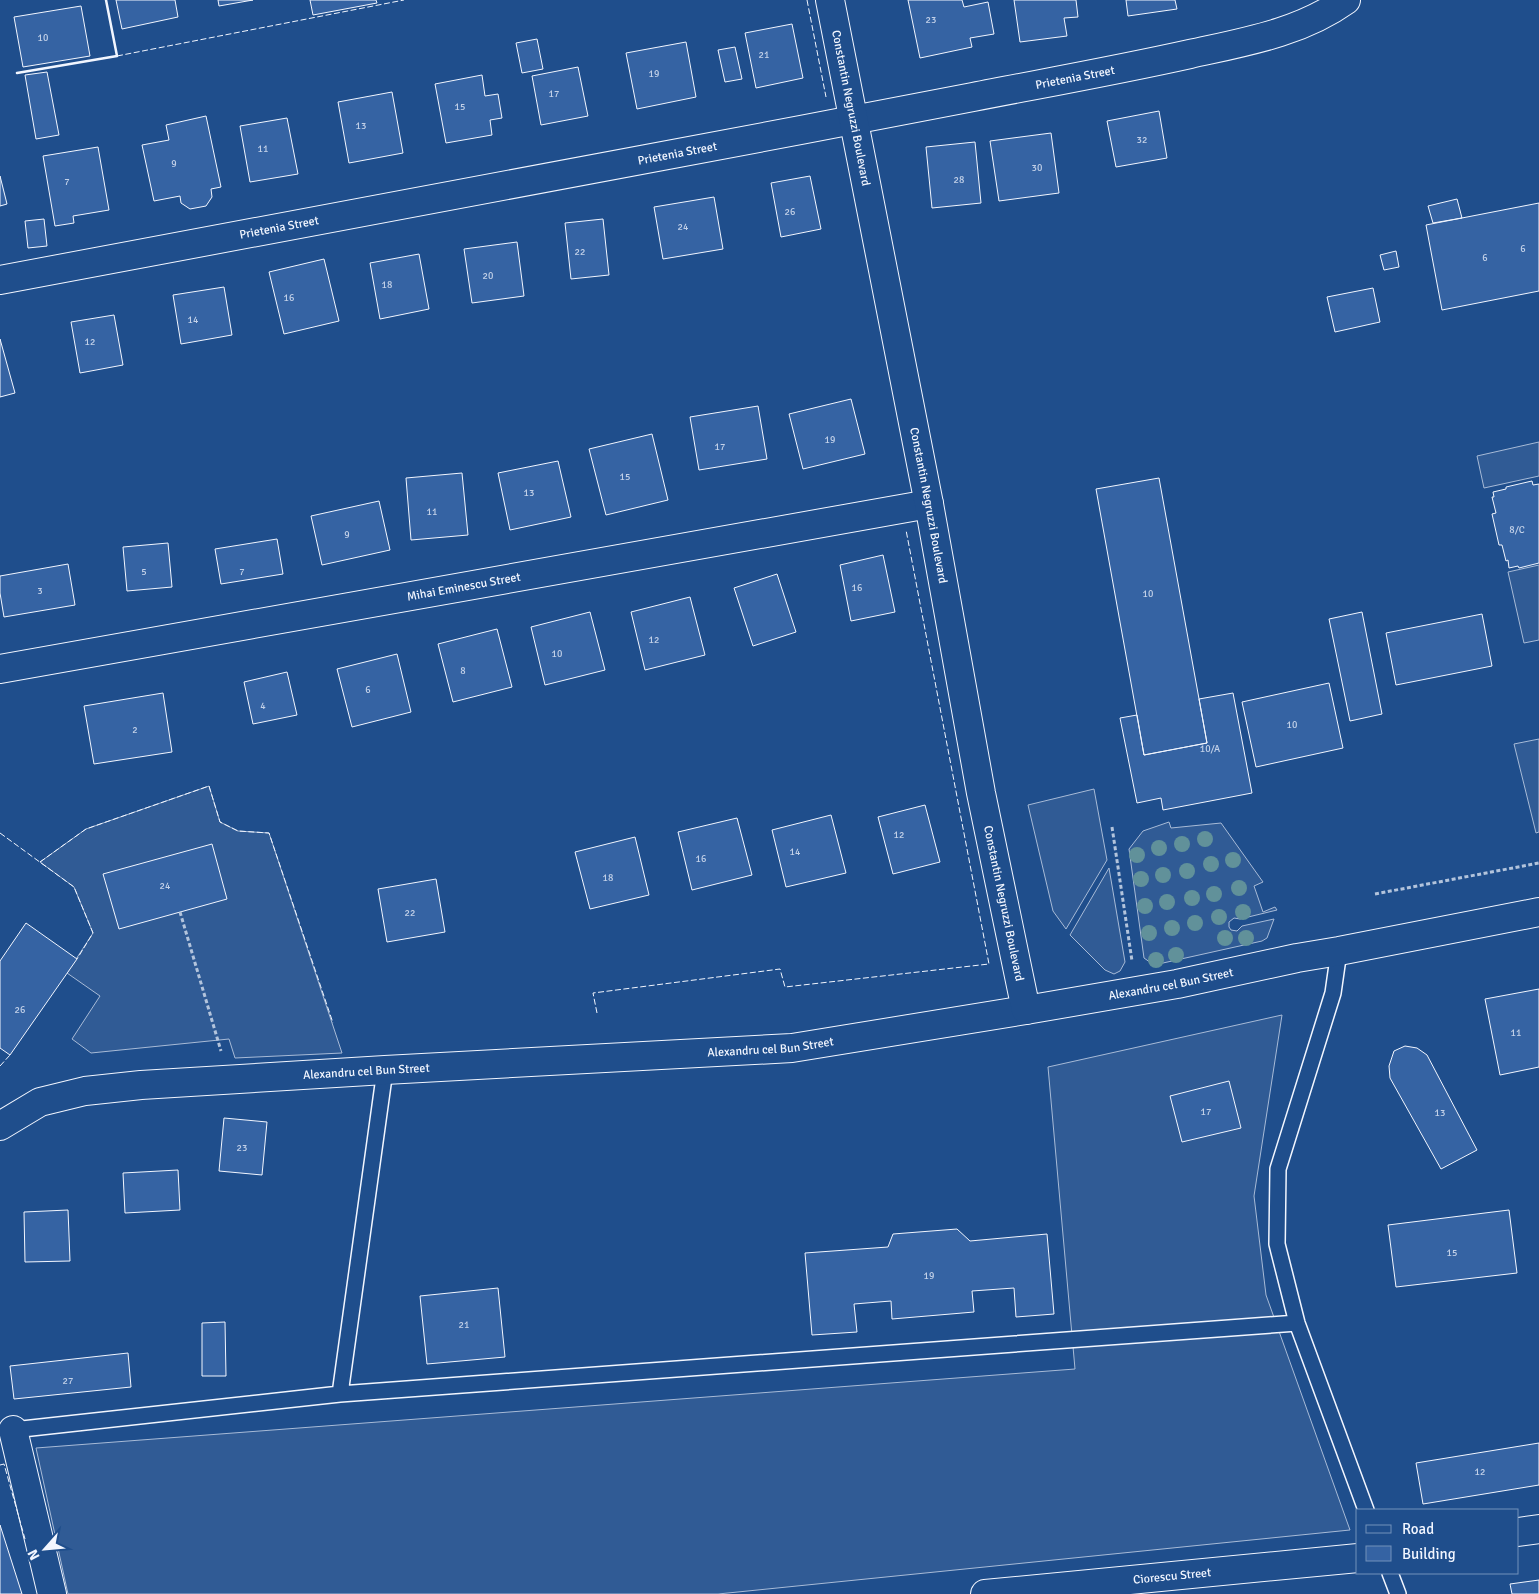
<svg xmlns="http://www.w3.org/2000/svg" width="1539" height="1594" font-family="Signika,sans-serif">
	<style>
		.built { fill: #305b95; stroke: #a8bbd7 }
		.building { fill: #3563a3; stroke: #f2f6ff }
		.lines { fill: none; stroke-linecap: round; stroke-linejoin: round }
		.service-casing { stroke: #f2f6ff; stroke-width: 18 }
		.minor-casing { stroke: #f2f6ff; stroke-width: 30 }
		.tertiary-casing { stroke: #f2f6ff; stroke-width: 30 }
		.path { stroke: #b3c4dc; stroke-width: 3; stroke-dasharray: 4 2.5; stroke-linecap: butt }
		.service { stroke: #1f4e8c; stroke-width: 15 }
		.minor { stroke: #1f4e8c; stroke-width: 28 }
		.tertiary { stroke: #1f4e8c; stroke-width: 28 }
		.fence { stroke: #f2f6ff; stroke-width: 1; stroke-dasharray: 6 2.5; stroke-linecap: butt }
		.wall { stroke: #f2f6ff; stroke-width: 2.5 }
		.tree { fill: #61919a }
		.labels { text-anchor: middle; dominant-baseline: central; stroke-width: 4; stroke-linejoin: round; paint-order: stroke }
		.number-label { font-size: 10px; fill: #c3d1e8 }
		.street-label { font-size: 12px; fill: #f2f6ff; stroke: #1f4e8c }
	</style>
	<rect width="100%" height="100%" fill="#1f4e8c"/>
	<!-- built -->
	<path class="built" d="M1539,442V476L1484,488L1477,456Z
		M1539,565V640L1524,643L1508,572Z
		M1539,739V832L1536,833L1514,744Z
		M209,786L220,822L238,831L269,833L342,1053L235,1058L229,1039L91,1053L72,1039L100,996L67,973L93,933L74,887L40,862L86,829Z
		M1094,789L1107,860L1066,929L1053,911L1028,805Z
		M1169,822L1171,828L1221,823L1263,882L1254,886L1263,912L1275,907L1277,910L1240,919L1234,918L1229,922V927L1231,930L1237,931L1242,926L1274,919L1267,938L1262,941L1154,965L1144,958L1129,849L1143,831Z
		M1109,868L1125,962L1120,971L1114,974L1105,970L1070,935Z
		M1282,1015L1254,1196L1266,1295L1350,1530L718,1594H68L36,1448L1075,1369L1048,1067Z"/>
	<!-- building -->
	<path class="building" d="M116,0H175L178,17L122,29Z
		M218,0H253L219,6Z
		M310,0H376L377,3L313,15Z
		M908,0H962L964,7L988,2L994,34L970,38L972,47L920,58Z
		M1014,0H1076L1078,17L1064,18L1067,36L1020,42Z
		M1126,0H1175L1177,9L1128,16Z
		M81,6L90,56L23,67L14,17Z
		M792,24L803,78L756,88L745,33Z
		M537,39L543,69L522,73L516,43Z
		M686,42L696,97L637,109L626,53Z
		M735,47L742,79L725,82L718,50Z
		M578,67L588,116L541,125L532,76Z
		M47,72L59,135L36,139L25,75Z
		M482,75L485,96L498,94L502,118L490,120L492,135L446,143L435,84Z
		M392,92L403,153L349,163L338,102Z
		M1159,111L1167,158L1116,167L1107,121Z
		M206,116L221,187L211,189L212,197L206,206L190,209L181,203L180,196L154,201L142,145L169,140L166,125Z
		M287,118L298,174L250,182L240,126Z
		M1051,133L1059,193L999,201L990,141Z
		M975,142L981,203L932,208L926,147Z
		M98,147L109,210L73,216L74,223L55,226L43,156Z
		M0,176L7,204L0,206Z
		M810,176L821,229L781,237L771,183Z
		M714,197L723,249L663,259L654,207Z
		M1457,199L1462,218L1433,223L1428,206Z
		M1539,203V291L1442,310L1426,225Z
		M44,219L47,246L28,248L25,221Z
		M603,219L609,275L571,279L565,223Z
		M517,242L524,296L472,303L464,249Z
		M1396,251L1399,267L1384,270L1380,255Z
		M419,254L429,309L380,319L370,263Z
		M324,259L339,321L284,334L269,272Z
		M224,287L232,335L181,344L173,295Z
		M1373,288L1380,322L1335,332L1327,297Z
		M114,315L123,365L80,373L71,322Z
		M0,339L15,393L0,397Z
		M851,399L865,454L803,469L789,414Z
		M758,406L767,459L699,470L690,417Z
		M652,434L668,500L606,515L589,449Z
		M558,461L571,517L510,530L498,473Z
		M462,473L468,535L411,540L406,478Z
		M1159,478L1207,743L1144,755L1096,489Z
		M1532,481L1533,485L1539,484V563L1519,568L1518,566L1509,568L1508,560L1506,561L1502,545H1499L1492,514L1496,513L1492,497H1494L1493,492L1506,489V487Z
		M379,501L390,550L322,565L311,516Z
		M277,539L283,574L221,584L215,549Z
		M168,543L172,587L127,591L123,547Z
		M883,555L895,612L851,621L840,565Z
		M68,564L75,605L4,617L0,593V576Z
		M777,574L796,632L753,646L734,588Z
		M690,597L705,655L645,670L631,612Z
		M590,612L605,670L545,685L531,627Z
		M1362,612L1382,714L1350,721L1329,619Z
		M1482,614L1492,666L1396,685L1386,633Z
		M497,629L512,687L453,702L438,644Z
		M397,654L411,712L352,727L337,669Z
		M287,672L297,715L253,724L244,682Z
		M1329,683L1343,748L1256,767L1242,702Z
		M163,693L172,752L94,764L84,706Z
		M1233,693L1252,793L1163,810L1161,798L1137,803L1120,718L1137,715L1144,755L1207,743L1199,699Z
		M925,805L940,862L893,874L878,817Z
		M831,815L846,873L786,887L772,830Z
		M737,818L752,875L692,890L678,832Z
		M635,837L649,895L590,909L575,852Z
		M212,844L227,899L119,929L103,874Z
		M436,879L445,932L387,942L378,889Z
		M26,923L77,959L10,1055L0,1048V961Z
		M1539,989V1067L1500,1075L1485,999Z
		M1405,1046L1417,1048L1427,1055L1477,1150L1441,1169L1390,1078L1389,1066L1394,1051Z
		M1229,1081L1241,1128L1182,1142L1170,1096Z
		M224,1118L267,1122L262,1175L219,1171Z
		M178,1170L180,1210L125,1213L123,1173Z
		M68,1210L70,1261L25,1262L24,1212Z
		M1509,1210L1517,1273L1396,1287L1388,1225Z
		M957,1229L970,1241L1047,1234L1054,1314L1016,1317L1014,1288L972,1291L974,1312L892,1319L891,1301L854,1304L857,1332L812,1335L805,1253L888,1247L893,1234Z
		M498,1288L505,1357L427,1364L420,1296Z
		M225,1322L226,1376H202V1323Z
		M128,1353L131,1387L14,1399L10,1366Z
		M1539,1443V1485L1423,1504L1416,1463Z
		M0,1525L22,1594H0Z
		M1539,1580V1594H1512L1510,1584Z"/>
	<g class="lines">
		<!-- service casing -->
		<g class="service-casing">
			<path id="service" d="M1339,951L1333,993L1278,1169L1277,1244L1297,1323L1366,1510
				M340,1394L385,1070
				M13,1430L340,1394L1297,1323
				M1390,1573L1398,1594"/>
		</g>
		<!-- minor casing -->
		<g class="minor-casing">
			<g id="minor">
				<path id="s1" d="M0,280C324,218 649,160 973,97C1045,83 1118,70 1190,54C1244,42 1300,33 1346,0"/>
				<path id="s2" d="M0,669L929,504"/>
				<path id="s3" d="M0,1126L40,1102L85,1091L141,1085L385,1070L792,1048L1026,1010"/>
				<path d="M13,1430L52,1594"/>
				<path d="M1518,1532L1539,1529"/>
				<path id="s4" d="M985,1594L1358,1558"/>
			</g>
		</g>
		<!-- tertiary casing -->
		<g class="tertiary-casing">
			<g id="tertiary">
				<path id="s5" d="M830,0L929,504L981,793L1026,1010L1177,984L1297,958L1339,951L1539,912"/>
			</g>
		</g>
		<!-- path -->
		<path class="path" d="M1112,827L1132,961
			M1375,894L1539,863
			M180,912L221,1051"/>
		<!-- service -->
		<use href="#service" class="service"/>
		<!-- minor -->
		<use href="#minor" class="minor"/>
		<!-- tertiary -->
		<use href="#tertiary" class="tertiary"/>
		<!-- fence -->
		<path class="fence" d="M807,0L826,97
			M117,56L404,0
			M0,833L74,887L93,933L77,959
			M40,862L86,829L209,786L220,822L238,831L269,833L333,1023
			M597,1013L593,993L780,969L785,987L989,964L906,530
			M0,1066L10,1055
			M0,1465L4,1464L25,1539"/>
		<!-- wall -->
		<path class="wall" d="M17,73L117,56L106,0"/>
	</g>
	<!-- trees -->
	<g class="tree">
		<circle cx="1205" cy="839" r="8"/>
		<circle cx="1182" cy="844" r="8"/>
		<circle cx="1159" cy="848" r="8"/>
		<circle cx="1137" cy="855" r="8"/>
		<circle cx="1233" cy="860" r="8"/>
		<circle cx="1211" cy="864" r="8"/>
		<circle cx="1187" cy="871" r="8"/>
		<circle cx="1163" cy="875" r="8"/>
		<circle cx="1141" cy="879" r="8"/>
		<circle cx="1239" cy="888" r="8"/>
		<circle cx="1214" cy="894" r="8"/>
		<circle cx="1192" cy="898" r="8"/>
		<circle cx="1167" cy="902" r="8"/>
		<circle cx="1145" cy="906" r="8"/>
		<circle cx="1243" cy="912" r="8"/>
		<circle cx="1219" cy="917" r="8"/>
		<circle cx="1195" cy="923" r="8"/>
		<circle cx="1172" cy="928" r="8"/>
		<circle cx="1149" cy="933" r="8"/>
		<circle cx="1225" cy="938" r="8"/>
		<circle cx="1246" cy="938" r="8"/>
		<circle cx="1176" cy="955" r="8"/>
		<circle cx="1156" cy="960" r="8"/>
	</g>
	<g class="labels">
		<!-- number labels -->
		<g class="number-label">
			<text x="931" y="20">23</text>
			<text x="43" y="38">10</text>
			<text x="764" y="55">21</text>
			<text x="654" y="74">19</text>
			<text x="554" y="94">17</text>
			<text x="460" y="107">15</text>
			<text x="361" y="126">13</text>
			<text x="1142" y="140">32</text>
			<text x="263" y="149">11</text>
			<text x="174" y="164">9</text>
			<text x="1037" y="168">30</text>
			<text x="959" y="180">28</text>
			<text x="67" y="182">7</text>
			<text x="790" y="212">26</text>
			<text x="683" y="227">24</text>
			<text x="1523" y="249">6</text>
			<text x="580" y="252">22</text>
			<text x="1485" y="258">6</text>
			<text x="488" y="276">20</text>
			<text x="387" y="285">18</text>
			<text x="289" y="298">16</text>
			<text x="193" y="320">14</text>
			<text x="90" y="342">12</text>
			<text x="830" y="440">19</text>
			<text x="720" y="447">17</text>
			<text x="625" y="477">15</text>
			<text x="529" y="493">13</text>
			<text x="432" y="512">11</text>
			<text x="1517" y="530">8/C</text>
			<text x="347" y="535">9</text>
			<text x="144" y="572">5</text>
			<text x="242" y="572">7</text>
			<text x="857" y="588">16</text>
			<text x="40" y="591">3</text>
			<text x="1148" y="594">10</text>
			<text x="654" y="640">12</text>
			<text x="557" y="654">10</text>
			<text x="463" y="671">8</text>
			<text x="368" y="690">6</text>
			<text x="263" y="706">4</text>
			<text x="1292" y="725">10</text>
			<text x="135" y="730">2</text>
			<text x="1210" y="749">10/A</text>
			<text x="899" y="835">12</text>
			<text x="795" y="852">14</text>
			<text x="701" y="859">16</text>
			<text x="608" y="878">18</text>
			<text x="165" y="886">24</text>
			<text x="410" y="913">22</text>
			<text x="20" y="1010">26</text>
			<text x="1516" y="1033">11</text>
			<text x="1206" y="1112">17</text>
			<text x="1440" y="1113">13</text>
			<text x="242" y="1148">23</text>
			<text x="1452" y="1253">15</text>
			<text x="929" y="1276">19</text>
			<text x="464" y="1325">21</text>
			<text x="68" y="1381">27</text>
			<text x="1480" y="1472">12</text>
		</g>
		<!-- street labels -->
		<g class="street-label">
			<text stroke="none"><textPath href="#s1" startOffset="1094">Prietenia Street</textPath></text>
			<text stroke="none"><textPath href="#s5" startOffset="110">Constantin Negruzzi Boulevard</textPath></text>
			<text stroke="none"><textPath href="#s1" startOffset="689">Prietenia Street</textPath></text>
			<text stroke="none"><textPath href="#s1" startOffset="284">Prietenia Street</textPath></text>
			<text stroke="none"><textPath href="#s5" startOffset="515">Constantin Negruzzi Boulevard</textPath></text>
			<text stroke="none"><textPath href="#s2" startOffset="471">Mihai Eminescu Street</textPath></text>
			<text stroke="none"><textPath href="#s5" startOffset="920">Constantin Negruzzi Boulevard</textPath></text>
			<text stroke="none"><textPath href="#s5" startOffset="1176">Alexandru cel Bun Street</textPath></text>
			<text stroke="none"><textPath href="#s3" startOffset="780">Alexandru cel Bun Street</textPath></text>
			<text stroke="none"><textPath href="#s3" startOffset="375">Alexandru cel Bun Street</textPath></text>
			<text stroke="none"><textPath href="#s4" startOffset="188">Ciorescu Street</textPath></text>
		</g>
	</g>
	<!-- legend -->
	<rect x="1356" y="1509" width="162" height="65" fill="#1f4e8c" stroke="#7391ba"/>
	<rect x="1366" y="1525" width="25" height="8" fill="#1f4e8c" stroke="#7391ba"/>
	<text x="1402" y="1534" font-size="15" fill="#f2f6ff">Road</text>
	<rect x="1366" y="1546" width="25" height="15" fill="#3563a3" stroke="#7391ba"/>
	<text x="1402" y="1559" font-size="15" fill="#f2f6ff">Building</text>
	<!-- north arrow -->
	<g transform="translate(45 1549) rotate(243)" stroke="#1f4e8c" stroke-width="4" paint-order="stroke">
	<path d="M0-4L9 19L0 12L-9 19Z" fill="#f2f6ff"/>
	<text y="-8" font-size="14" font-weight="bold" text-anchor="middle" fill="#f2f6ff">N</text>
	</g>
</svg>
